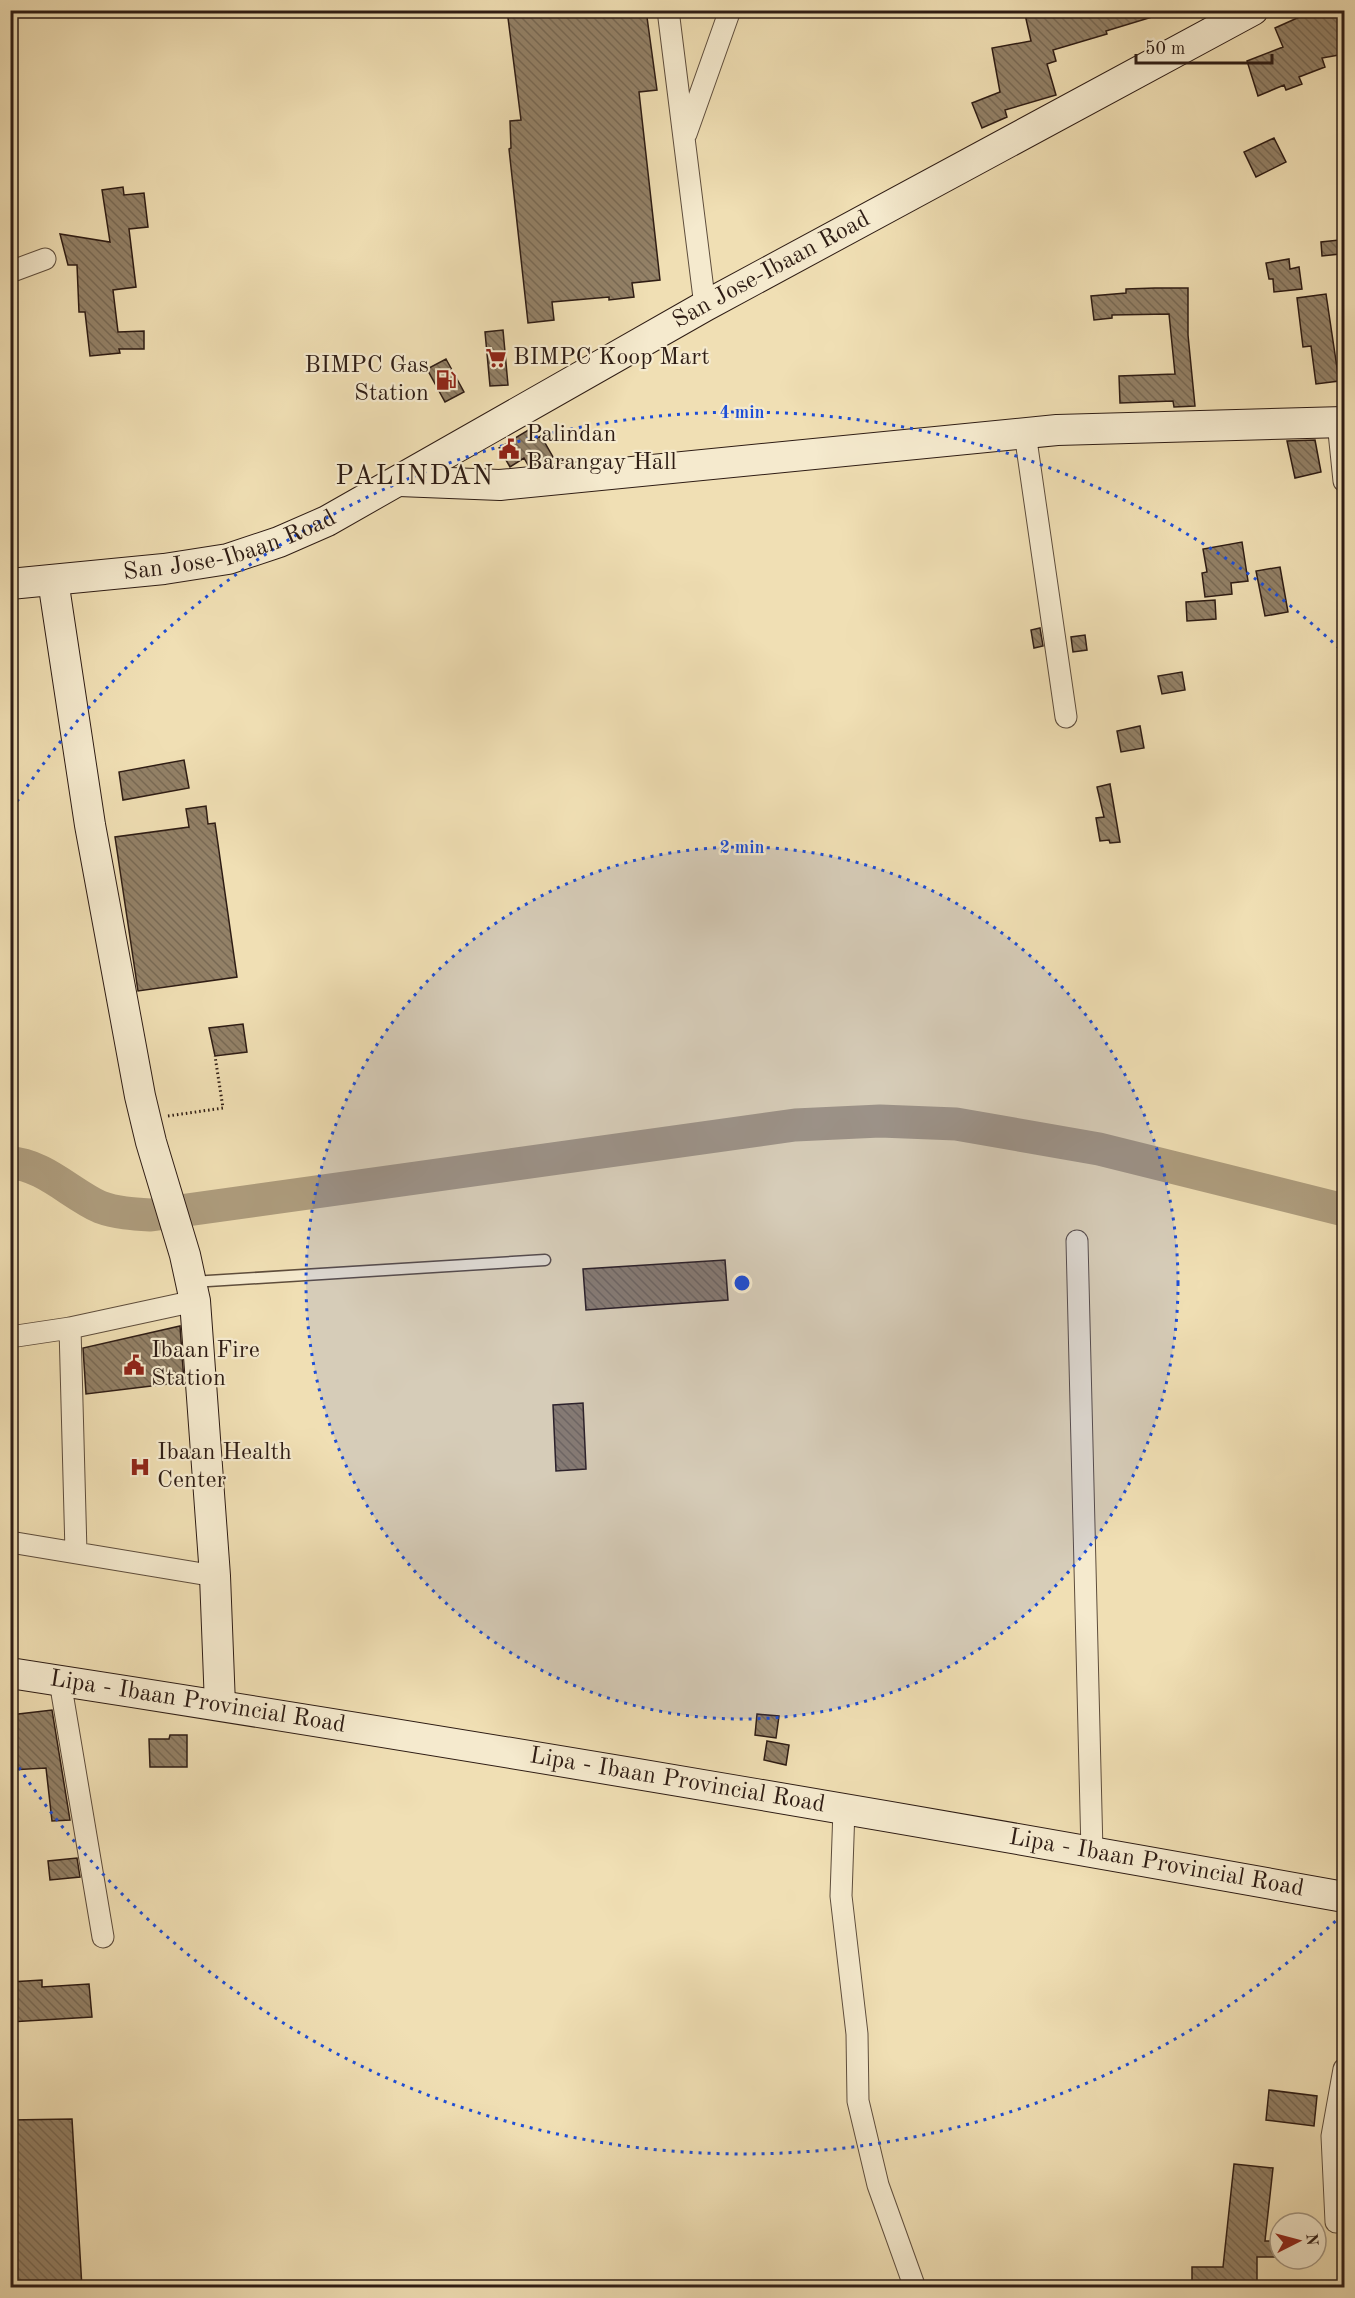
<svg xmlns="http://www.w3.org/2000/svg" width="1355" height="2298" font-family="'Old Standard TT',serif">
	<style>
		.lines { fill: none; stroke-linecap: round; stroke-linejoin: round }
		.river { stroke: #ae9d7e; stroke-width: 33 }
		.building { fill: url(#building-back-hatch); stroke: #2e1c14; stroke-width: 1.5 }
		.lane-casing { stroke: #5e4d3c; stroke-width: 13 }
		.street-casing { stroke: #5e4d3c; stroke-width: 23 }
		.secondary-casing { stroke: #2e1c14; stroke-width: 32 }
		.path { stroke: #2e1c14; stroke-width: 3; stroke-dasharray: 1.5 3; stroke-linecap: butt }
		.lane { stroke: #f5eace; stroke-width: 10 }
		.street { stroke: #f5eace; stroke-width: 21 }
		.secondary { stroke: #f5eace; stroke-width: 30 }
		.ring { fill: none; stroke: #1d4ed8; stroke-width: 3; stroke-dasharray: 3 6 }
		.labels { text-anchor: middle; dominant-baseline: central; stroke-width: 4.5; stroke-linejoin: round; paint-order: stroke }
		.street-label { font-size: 24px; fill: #2e1c14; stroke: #f5eace }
		.poi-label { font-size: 24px; fill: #2e1c14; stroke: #f5eace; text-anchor: start }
		.quarter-label { font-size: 27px; letter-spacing: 1.5px; fill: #2e1c14; stroke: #f5eace }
		.centre { fill: #1d4ed8; stroke: #f5eace; stroke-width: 3 }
		.ring-label { font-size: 18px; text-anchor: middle; font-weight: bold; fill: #1d4ed8; stroke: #f5eace; stroke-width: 4.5; stroke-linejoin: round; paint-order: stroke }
	</style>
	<defs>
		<pattern id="building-back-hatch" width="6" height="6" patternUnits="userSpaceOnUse" patternTransform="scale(1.5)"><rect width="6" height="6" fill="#938167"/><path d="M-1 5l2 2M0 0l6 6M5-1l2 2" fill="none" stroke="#786954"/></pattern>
	</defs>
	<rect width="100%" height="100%" fill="#f0dfb4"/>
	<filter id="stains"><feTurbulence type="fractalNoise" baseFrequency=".00333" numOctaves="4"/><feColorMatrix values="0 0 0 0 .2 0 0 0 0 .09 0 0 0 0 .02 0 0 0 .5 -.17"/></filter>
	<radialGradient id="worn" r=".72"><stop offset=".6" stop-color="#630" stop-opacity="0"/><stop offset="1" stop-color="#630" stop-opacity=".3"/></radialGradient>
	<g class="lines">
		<!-- river -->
		<path class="river" d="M10,1163C43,1164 71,1194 100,1207C116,1213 134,1214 151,1215L795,1125L880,1121L956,1124L1099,1149L1344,1210"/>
	</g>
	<!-- building -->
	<path class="building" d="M507,10H646L657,90L639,92L660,280L632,283L634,297L609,300V297L552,302L554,320L528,323L509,149L511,148L510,121L521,120Z
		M1024,10H1161L1162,14L1106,31L1107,34L1053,50L1056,61L1047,64L1056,95L1005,110L1007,117L982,128L972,103L1000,92L992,48L1031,41Z
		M1315,10H1344V54L1322,58L1325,67L1299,77L1302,84L1286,90L1284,85L1258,96L1247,61L1283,47L1275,28Z
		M1274,138L1286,162L1256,177L1244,152Z
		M123,187L124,195L144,193L148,227L129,229L136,287L113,290L118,332L144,331V349H119L120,353L90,356L85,312H79L77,265H68L60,234L110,242L102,190Z
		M1339,240L1340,254L1322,256L1321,242Z
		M1289,259L1290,269L1299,267L1302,289L1274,292L1273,279H1269L1266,263Z
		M1155,288H1188V335L1195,406L1174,407L1173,401L1120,403L1119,376L1175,374L1169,314L1112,315V318L1094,320L1091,296L1126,293V289Z
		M1326,294L1339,381L1316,384L1311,346L1303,347L1297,298Z
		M503,330L508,385L490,386L485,332Z
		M446,359L464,392L445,402L427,369Z
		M530,429L535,439L541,436L553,457L543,463L528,465L524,458L510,467L499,448Z
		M1315,440L1321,472L1295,478L1287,441Z
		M1242,542L1248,581L1231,583L1232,594L1205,597L1202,573L1207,572L1203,549Z
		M1280,567L1288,612L1265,616L1256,571Z
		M1215,600L1216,619L1187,621L1186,602Z
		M1040,628L1043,646L1034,648L1031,630Z
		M1085,635L1087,650L1073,652L1071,637Z
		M1182,672L1185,690L1162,694L1158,676Z
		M1140,726L1144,748L1121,752L1117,731Z
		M184,760L189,788L123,800L119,772Z
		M1110,784L1120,842L1110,843L1109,840L1100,841L1096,818L1104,817L1097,787Z
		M206,806L208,824L215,823L237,977L138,991L115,837L189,827L186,809Z
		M243,1024L247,1052L215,1056L209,1028Z
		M725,1260L728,1300L586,1310L583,1269Z
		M180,1326L184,1382L86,1394L83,1348Z
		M583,1403L586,1469L556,1471L553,1405Z
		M52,1710L70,1820L52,1821L46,1768L11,1770L10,1761V1715Z
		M757,1714L779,1716L776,1738L755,1735Z
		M170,1735H187V1767H150L149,1739H169Z
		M767,1741L789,1745L786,1765L764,1760Z
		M77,1858L80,1877L50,1880L48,1861Z
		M42,1980V1987L89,1984L92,2017L10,2022V1982Z
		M1269,2090L1317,2096L1314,2126L1266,2120Z
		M72,2119L82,2288H10V2120Z
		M1234,2164L1273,2168L1265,2241H1280V2257H1257V2282L1192,2281V2267H1223Z"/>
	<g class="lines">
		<!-- lane casing -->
		<g class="lane-casing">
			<path id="lane" d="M192,1282L545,1260"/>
		</g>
		<!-- street casing -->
		<g class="street-casing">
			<path id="street" d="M668,10L705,306
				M686,134L730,10
				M10,272L45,259
				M1338,422L1344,481
				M1025,433L1066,717
				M1077,1241L1092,1852
				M70,1328L76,1552
				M10,1337L70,1328L195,1301
				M10,1542L215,1576
				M60,1681L103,1937
				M844,1809L841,1896L857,2034L858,2101L878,2185L915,2288
				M1336,2222L1332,2136L1344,2069"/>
		</g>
		<!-- secondary casing -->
		<g class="secondary-casing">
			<g id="secondary">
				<path d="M399,481L500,485L1057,430L1344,422"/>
				<path d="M53,580L90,825L140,1096L151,1142L185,1255L195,1301L215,1576L220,1705"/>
				<path id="s1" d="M10,584L164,569L228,559L279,542L327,521L705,306L1253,10"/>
				<path id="s2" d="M10,1673C456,1742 901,1817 1344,1897"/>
			</g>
		</g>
		<!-- path -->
		<path class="path" d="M168,1116L223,1108L215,1056"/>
		<!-- lane -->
		<use href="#lane" class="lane"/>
		<!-- street -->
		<use href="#street" class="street"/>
		<!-- secondary -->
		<use href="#secondary" class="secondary"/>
	</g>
	<!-- distance rings -->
	<circle cx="742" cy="1283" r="436" fill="#1d4ed8" fill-opacity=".12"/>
	<g class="ring">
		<circle cx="742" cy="1283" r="436"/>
		<path d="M1342 1915A871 871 0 0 1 12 1757M12 809A871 871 0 0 1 1342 651"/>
	</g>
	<!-- icons -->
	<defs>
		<g id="supermarket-bare" transform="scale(1.62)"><path d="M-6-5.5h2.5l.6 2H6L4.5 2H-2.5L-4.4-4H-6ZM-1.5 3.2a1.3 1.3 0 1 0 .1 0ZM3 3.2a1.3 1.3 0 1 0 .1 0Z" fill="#8f2418" stroke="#f5eace" stroke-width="2.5" paint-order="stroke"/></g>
		<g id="fuel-bare" transform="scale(1.62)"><path d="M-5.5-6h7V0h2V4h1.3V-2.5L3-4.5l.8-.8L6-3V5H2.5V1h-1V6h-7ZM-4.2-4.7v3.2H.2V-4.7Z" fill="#8f2418" stroke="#f5eace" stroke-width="2.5" paint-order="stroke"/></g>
		<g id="civic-bare" transform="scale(1.62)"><path d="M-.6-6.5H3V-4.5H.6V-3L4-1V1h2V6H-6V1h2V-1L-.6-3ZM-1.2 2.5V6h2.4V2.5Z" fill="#8f2418" stroke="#f5eace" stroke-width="2.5" paint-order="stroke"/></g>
		<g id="hospital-bare" transform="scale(1.62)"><path d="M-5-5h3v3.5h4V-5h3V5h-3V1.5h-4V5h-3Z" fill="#8f2418" stroke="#f5eace" stroke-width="2.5" paint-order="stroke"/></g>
	</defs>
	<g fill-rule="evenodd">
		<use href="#supermarket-bare" x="496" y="358"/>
		<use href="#fuel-bare" x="446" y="380"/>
		<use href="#civic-bare" x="509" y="449"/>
		<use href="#civic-bare" x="134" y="1365"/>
		<use href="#hospital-bare" x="140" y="1467"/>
	</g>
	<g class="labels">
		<!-- street labels -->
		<g class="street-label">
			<text stroke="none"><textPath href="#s1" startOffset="836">San Jose-Ibaan Road</textPath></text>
			<text stroke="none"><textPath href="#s1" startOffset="224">San Jose-Ibaan Road</textPath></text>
			<text stroke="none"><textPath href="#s2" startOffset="190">Lipa - Ibaan Provincial Road</textPath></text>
			<text stroke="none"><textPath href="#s2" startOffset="676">Lipa - Ibaan Provincial Road</textPath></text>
			<text stroke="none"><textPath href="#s2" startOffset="1162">Lipa - Ibaan Provincial Road</textPath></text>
		</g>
		<!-- poi labels -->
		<g class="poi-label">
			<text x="513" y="358">BIMPC Koop Mart</text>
			<text x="429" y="366" text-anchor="end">BIMPC Gas<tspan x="429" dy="28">Station</tspan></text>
			<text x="526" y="435">Palindan<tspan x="526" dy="28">Barangay Hall</tspan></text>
			<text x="151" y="1351">Ibaan Fire<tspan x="151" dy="28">Station</tspan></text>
			<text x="157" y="1453">Ibaan Health<tspan x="157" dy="28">Center</tspan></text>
		</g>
		<!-- quarter labels -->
		<g class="quarter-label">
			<text x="415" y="476">PALINDAN</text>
		</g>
	</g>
	<circle cx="742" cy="1283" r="9" class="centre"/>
	<g class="ring-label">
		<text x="742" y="418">4 min</text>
		<text x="742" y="853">2 min</text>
	</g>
	<!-- margin -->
	<rect width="1355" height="2298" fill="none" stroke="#f0dfb4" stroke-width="36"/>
	<rect x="12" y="12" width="1331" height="2274" fill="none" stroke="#2e1c14" stroke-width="3"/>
	<rect x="18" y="18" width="1319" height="2262" fill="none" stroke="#2e1c14" stroke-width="1.5"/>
	<!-- north arrow -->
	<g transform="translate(1298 2241) rotate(84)"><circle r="28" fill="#f5eace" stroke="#a59884" stroke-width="1.5"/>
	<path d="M0-4.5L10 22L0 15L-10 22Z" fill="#8f2418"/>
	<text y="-9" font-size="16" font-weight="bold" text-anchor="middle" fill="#2e1c14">N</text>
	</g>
	<!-- scale -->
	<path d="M1136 54v9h136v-9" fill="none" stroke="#2e1c14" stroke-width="3"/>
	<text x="1145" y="54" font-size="18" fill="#2e1c14" stroke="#f5eace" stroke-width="4.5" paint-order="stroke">50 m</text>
	<rect width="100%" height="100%" filter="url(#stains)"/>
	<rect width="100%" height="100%" fill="url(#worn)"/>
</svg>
